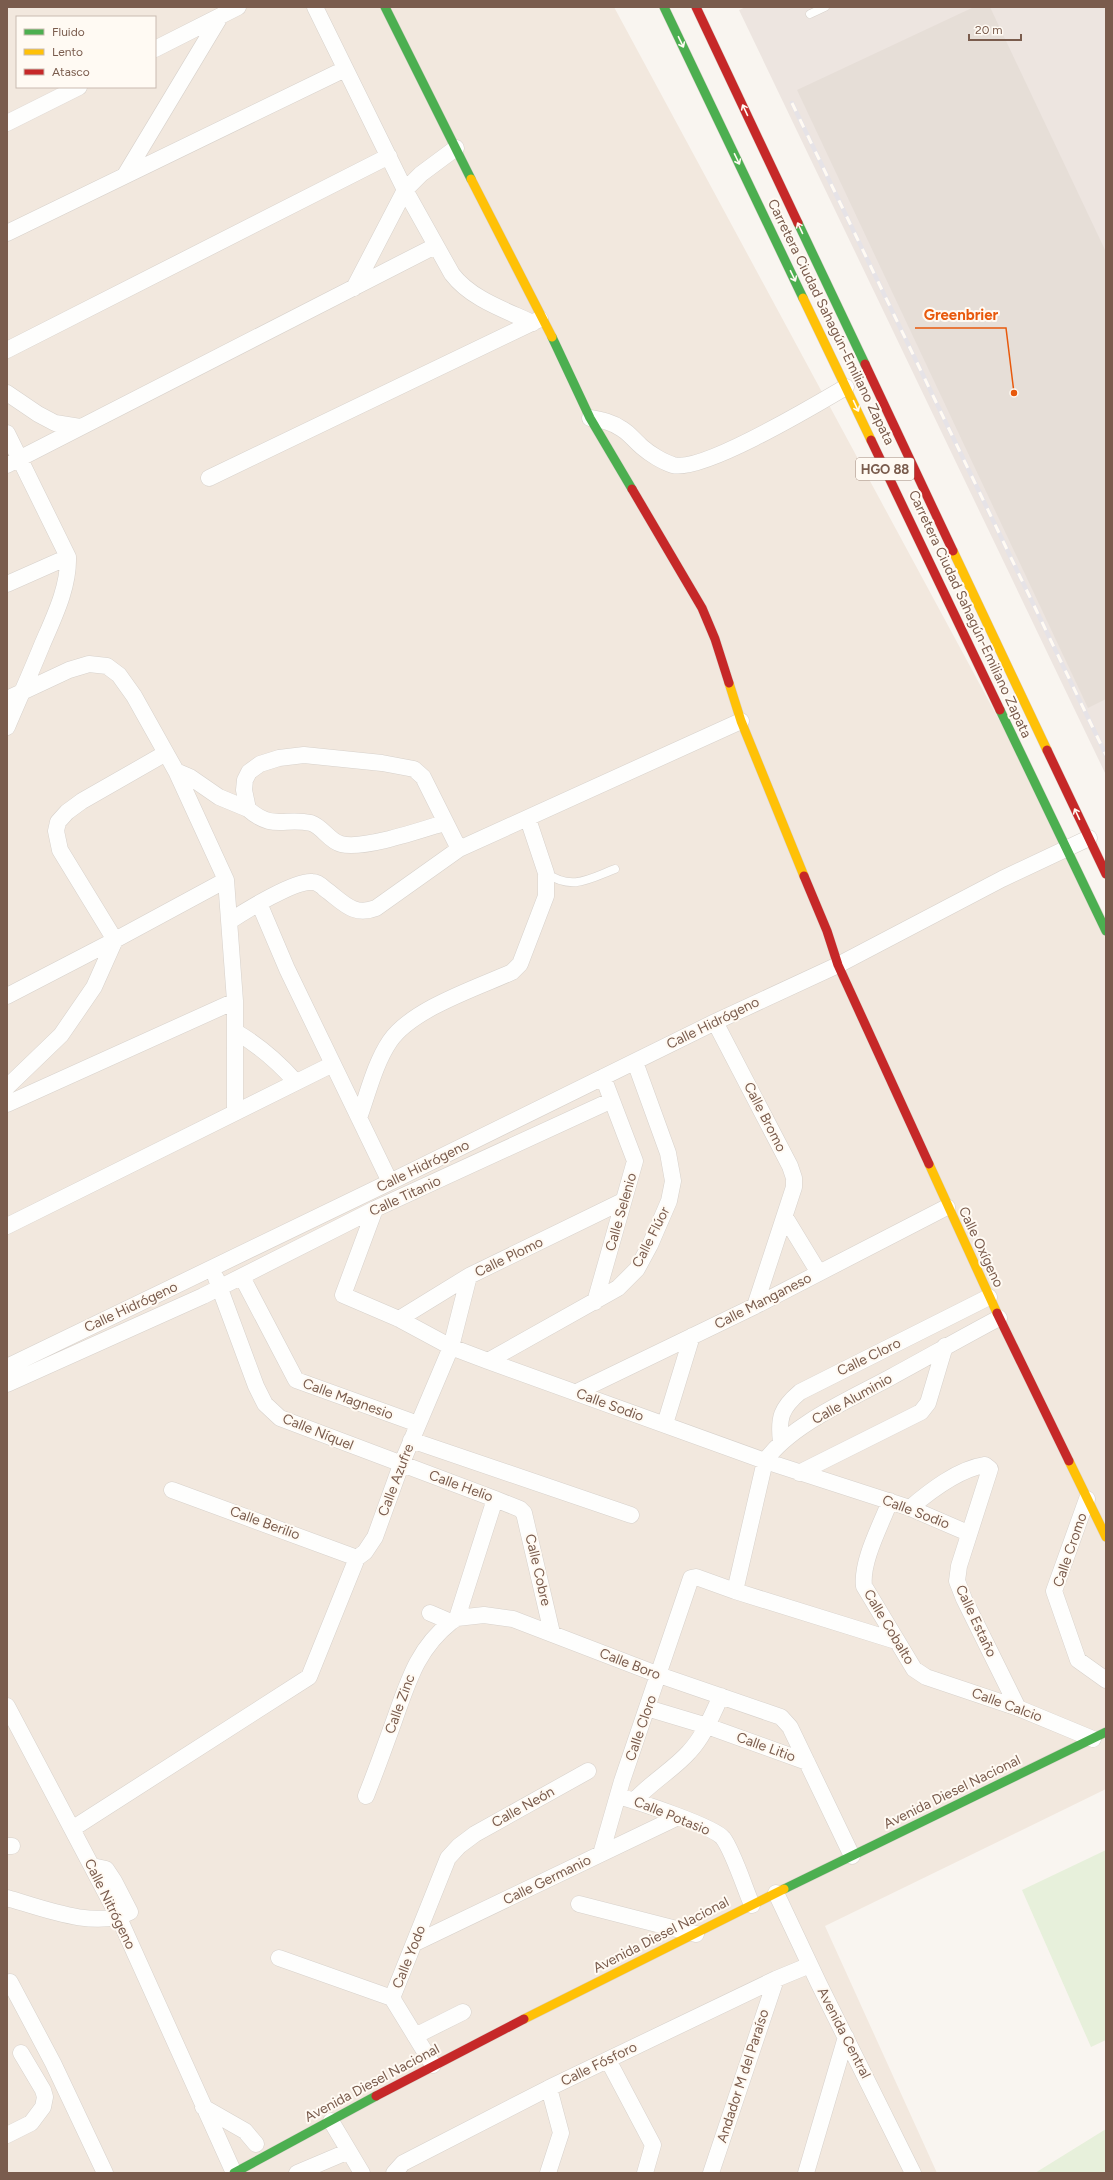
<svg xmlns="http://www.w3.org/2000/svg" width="1113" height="2180" font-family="Figtree,sans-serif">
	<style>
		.residential { fill: #f2e8de; fill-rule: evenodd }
		.industrial { fill: #ede5e0 }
		.green { fill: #e7f0db }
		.building { fill: #e6ded7 }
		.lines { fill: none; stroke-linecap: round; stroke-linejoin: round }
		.lane-casing { stroke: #d7d1cb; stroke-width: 9 }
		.street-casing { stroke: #d7d1cb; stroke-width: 17 }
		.fast-casing { stroke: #d9d2cb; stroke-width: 10 }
		.slow-casing { stroke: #d9d2cb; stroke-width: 10 }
		.jam-casing { stroke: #d9d2cb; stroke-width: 10 }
		.lane { stroke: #fefefd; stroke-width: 8 }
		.street { stroke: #fefefd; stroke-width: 16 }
		.fast { stroke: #4caf50; stroke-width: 9 }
		.slow { stroke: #ffc107; stroke-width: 9 }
		.jam { stroke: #c62828; stroke-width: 9 }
		.rail-casing { stroke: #e6e3e7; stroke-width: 4.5 }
		.rail { stroke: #fffaf3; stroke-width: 3; stroke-dasharray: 9; stroke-linecap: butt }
		.oneway { stroke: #fffaf3 }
		.labels { text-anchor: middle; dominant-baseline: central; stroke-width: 4; stroke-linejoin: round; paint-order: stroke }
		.shield { fill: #fffaf3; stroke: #a28b7f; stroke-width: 1 }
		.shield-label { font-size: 13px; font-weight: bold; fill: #7a5c4d }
		.street-label { font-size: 14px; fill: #7a5c4d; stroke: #fffaf3 }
		.leader { fill: none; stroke: #e8590c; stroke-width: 1.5 }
		.callout-dot { fill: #e8590c; stroke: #fffaf3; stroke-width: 1.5 }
		.callout-label { font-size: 15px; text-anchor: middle; font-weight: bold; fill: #e8590c; stroke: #fffaf3; stroke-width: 4; stroke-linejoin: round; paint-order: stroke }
	</style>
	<rect width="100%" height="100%" fill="#f9f5f0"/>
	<!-- residential -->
	<path class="residential" d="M7,7H614L1106,918V1789L825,1926L937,2173H7ZM17,17H155V87H17Z"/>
	<!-- industrial -->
	<path class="industrial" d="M746,7H1106V775L739,10Z"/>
	<!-- green -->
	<path class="green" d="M1106,1850V2040L1091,2047L1022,1890Z
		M1106,2129V2173H1035Z"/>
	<!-- building -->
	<path class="building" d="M974,7H990L1106,252V699L1088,708L797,90Z"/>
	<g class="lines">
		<!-- lane casing -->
		<g class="lane-casing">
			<path id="lane" d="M810,14L825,7
				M546,873C572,891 589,879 615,869"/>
		</g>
		<!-- street casing -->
		<g class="street-casing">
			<path id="street" d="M315,7L405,190L452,274C471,299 505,310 533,323
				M155,49L238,7
				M7,123L79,87
				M125,175L220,17
				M7,233L345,69
				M354,288L405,190L421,174L456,148
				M7,350L389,156
				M7,393L38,414L55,423L80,427
				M590,418C602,420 612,422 622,429C629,433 635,441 642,447C650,454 663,462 673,465C702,473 817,404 846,387
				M7,433L68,557C69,587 54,617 42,645C31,672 19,699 7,727
				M7,465L435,246
				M209,478L540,319
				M7,584L68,557
				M7,699L69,670L89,664L107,666L119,675L134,696L176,771L226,880L235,1001V1112
				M176,771L190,777L219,797L248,809L244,790L245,780L249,772L260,764L279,758L304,755L382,763L414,769L423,777L459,849
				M248,809C273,831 284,817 311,823C323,827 329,841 341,844C363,850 421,830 444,823
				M259,903L287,969L390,1182
				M230,921C245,911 295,880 312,882C317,882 322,886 325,889C343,902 353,917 376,908L459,849L741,721
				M7,996L115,940L226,880
				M715,1022L790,1166L794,1178V1187L755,1306
				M236,1032C260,1046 277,1061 295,1081
				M7,1087L61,1035L94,987L115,940L60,850L56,831L58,822L67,812L82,801L166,753
				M7,1104L235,1001
				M359,1118C368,1093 375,1063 390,1041C412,1009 476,988 512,972L520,964L546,896V873L528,819
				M375,1209L343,1295L399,1319L451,1347L488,1361L765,1461L910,1508L968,1533
				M785,1217L819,1273
				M7,1226L333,1064
				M242,1277L296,1380L418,1424
				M216,1278L256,1386L265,1404L280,1418L495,1499L520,1509L524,1513L552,1633
				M595,1302L635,1161L603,1077
				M399,1319L469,1276L623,1201
				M488,1361L618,1288L637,1269L650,1245L669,1201L673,1181L668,1153L635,1062
				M7,1367L390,1182L715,1022L838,965L1002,879L1089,838
				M7,1384L203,1296L375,1209L610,1101
				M577,1392L755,1306L947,1207
				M665,1424L692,1336
				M411,1440L631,1515
				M781,1442C778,1418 781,1408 800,1392L989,1297
				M799,1473L921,1412L928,1403L945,1346
				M172,1490L357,1558
				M1087,1499L1054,1591L1078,1660L1106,1680
				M890,1501C881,1525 861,1561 864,1586L914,1669L926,1677L1018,1708L1093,1739
				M910,1508C930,1491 958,1469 985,1465L990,1469L959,1566L957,1581L964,1599L1018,1708
				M735,1591L765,1461C791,1424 853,1398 893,1376C928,1357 963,1337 999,1318
				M430,1613L451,1622L457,1618L484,1615L513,1619L659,1675L781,1717L790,1727L852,1856
				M457,1618L495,1499
				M7,1706L119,1918L234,2173
				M647,1708L707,1726L807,1762
				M366,1796C376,1771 385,1746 394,1721C408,1682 417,1649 451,1622
				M618,1796C636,1801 713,1826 723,1838C733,1851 745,1889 752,1905
				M634,1801C651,1782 673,1770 689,1752C704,1736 712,1715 721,1696
				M72,1829L309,1677L357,1558L365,1552L375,1537L401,1465L451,1347L469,1276
				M7,1846H12
				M601,1854L622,1781L691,1578L696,1577L735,1591L896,1641
				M776,1893L819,1984L913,2173
				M7,1898C42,1908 96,1930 130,1912L114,1881L106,1869L92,1866
				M579,1904L696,1934
				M415,1943L678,1817
				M279,1958L392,1998
				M10,1982L53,2063L105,2173
				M392,1998L448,1858L459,1846L475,1834L588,1771
				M392,1998L433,2065
				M415,2036L463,2012
				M608,2060L653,2145L645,2173
				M203,2107L245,2131L256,2144
				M331,2121L362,2173
				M7,2135L31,2123L43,2107L45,2097L43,2090L21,2053
				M297,2173L349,2151
				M394,2173L403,2163L549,2088L776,1979L810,1965
				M548,2173L561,2133L549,2088
				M711,2173L776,1979
				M806,2173L846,2037"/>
		</g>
		<!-- fast casing -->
		<g class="fast-casing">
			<path id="fast" d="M385,7L471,179
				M664,7L803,298
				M798,223L865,364
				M552,337L590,418L632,489
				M1000,710L1106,931
				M784,1889L1106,1732
				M234,2173L376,2096"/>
		</g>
		<!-- slow casing -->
		<g class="slow-casing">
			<path id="slow" d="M471,179L552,337
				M803,298L871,440
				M953,551L1047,750
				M729,683L741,721L804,876
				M929,1164L997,1313
				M1069,1461L1106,1537
				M524,2019L784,1889"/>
		</g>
		<!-- jam casing -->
		<g class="jam-casing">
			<path id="jam" d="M696,7L798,223
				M865,364L953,551
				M871,440L1000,710
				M632,489L702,608L715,639L729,683
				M1047,750L1106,874
				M804,876L827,931L838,965L929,1164
				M997,1313L1069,1461
				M376,2096L524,2019"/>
		</g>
		<!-- lane -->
		<use href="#lane" class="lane"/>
		<!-- street -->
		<use href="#street" class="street"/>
		<!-- fast -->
		<use href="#fast" class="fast"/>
		<!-- slow -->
		<use href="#slow" class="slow"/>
		<!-- jam -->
		<use href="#jam" class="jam"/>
		<!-- rail casing -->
		<g class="rail-casing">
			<path id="rail" d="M792,103L1106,755"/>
		</g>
		<!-- rail -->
		<use href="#rail" class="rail"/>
	</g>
	<!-- one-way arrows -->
	<defs><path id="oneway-shaft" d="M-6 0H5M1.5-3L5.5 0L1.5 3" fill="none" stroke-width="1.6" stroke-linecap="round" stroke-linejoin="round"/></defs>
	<g class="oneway">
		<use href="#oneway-shaft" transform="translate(681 42) rotate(64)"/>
		<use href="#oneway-shaft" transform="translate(745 110) rotate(-115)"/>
		<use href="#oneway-shaft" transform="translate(737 159) rotate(64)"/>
		<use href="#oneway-shaft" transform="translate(800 228) rotate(-115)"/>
		<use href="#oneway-shaft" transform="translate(793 276) rotate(64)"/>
		<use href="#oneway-shaft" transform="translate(856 406) rotate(65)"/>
		<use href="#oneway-shaft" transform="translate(1077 814) rotate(-115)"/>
	</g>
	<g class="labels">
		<!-- shield labels -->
		<rect class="shield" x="856" y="458" width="58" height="22" rx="3"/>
		<g class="shield-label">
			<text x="885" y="469">HGO 88</text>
		</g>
		<!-- street labels -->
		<g class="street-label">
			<text transform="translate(831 322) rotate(64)">Carretera Ciudad Sahagún-Emiliano Zapata</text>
			<text transform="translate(970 614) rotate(65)">Carretera Ciudad Sahagún-Emiliano Zapata</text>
			<text transform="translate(713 1023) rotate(-26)">Calle Hidrógeno</text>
			<text transform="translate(765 1117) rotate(63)">Calle Bromo</text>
			<text transform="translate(423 1166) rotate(-26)">Calle Hidrógeno</text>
			<text transform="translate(405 1196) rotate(-25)">Calle Titanio</text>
			<text transform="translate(621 1212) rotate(-74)">Calle Selenio</text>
			<text transform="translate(651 1237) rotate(-63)">Calle Flúor</text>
			<text transform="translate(981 1247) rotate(65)">Calle Oxígeno</text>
			<text transform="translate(509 1257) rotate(-26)">Calle Plomo</text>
			<text transform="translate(763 1301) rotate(-27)">Calle Manganeso</text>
			<text transform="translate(131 1307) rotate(-25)">Calle Hidrógeno</text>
			<text transform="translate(869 1357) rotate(-26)">Calle Cloro</text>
			<text transform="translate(348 1399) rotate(20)">Calle Magnesio</text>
			<text transform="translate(852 1399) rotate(-29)">Calle Aluminio</text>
			<text transform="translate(610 1405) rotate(20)">Calle Sodio</text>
			<text transform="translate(318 1432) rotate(22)">Calle Níquel</text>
			<text transform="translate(396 1480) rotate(-69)">Calle Azufre</text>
			<text transform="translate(461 1486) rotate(20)">Calle Helio</text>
			<text transform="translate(916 1512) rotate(21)">Calle Sodio</text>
			<text transform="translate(265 1523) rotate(20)">Calle Berilio</text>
			<text transform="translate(1070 1550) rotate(-71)">Calle Cromo</text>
			<text transform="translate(538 1570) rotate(77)">Calle Cobre</text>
			<text transform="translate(976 1621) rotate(65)">Calle Estaño</text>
			<text transform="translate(889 1627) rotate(59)">Calle Cobalto</text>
			<text transform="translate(630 1664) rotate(21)">Calle Boro</text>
			<text transform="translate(400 1704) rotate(-70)">Calle Zinc</text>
			<text transform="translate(1007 1705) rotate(20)">Calle Calcio</text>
			<text transform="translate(641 1728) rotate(-71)">Calle Cloro</text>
			<text transform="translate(766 1747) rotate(20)">Calle Litio</text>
			<text transform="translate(952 1792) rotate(-26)">Avenida Diesel Nacional</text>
			<text transform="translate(523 1807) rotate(-29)">Calle Neón</text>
			<text transform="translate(672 1816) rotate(22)">Calle Potasio</text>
			<text transform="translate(547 1880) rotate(-26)">Calle Germanio</text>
			<text transform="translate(110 1904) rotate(64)">Calle Nitrógeno</text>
			<text transform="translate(661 1935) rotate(-27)">Avenida Diesel Nacional</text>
			<text transform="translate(409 1957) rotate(-68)">Calle Yodo</text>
			<text transform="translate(844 2033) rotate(63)">Avenida Central</text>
			<text transform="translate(599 2064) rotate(-26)">Calle Fósforo</text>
			<text transform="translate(743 2076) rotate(-72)">Andador M del Paraíso</text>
			<text transform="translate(372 2083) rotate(-28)">Avenida Diesel Nacional</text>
		</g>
	</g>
	<!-- callouts -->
	<path class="leader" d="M1014 393L1006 328H915"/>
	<circle class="callout-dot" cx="1014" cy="393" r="4"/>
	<g class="callout-label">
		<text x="961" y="320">Greenbrier</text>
	</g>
	<!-- border -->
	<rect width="1113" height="2180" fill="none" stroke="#7a5c4d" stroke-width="16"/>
	<!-- legend -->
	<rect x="16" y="16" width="140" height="72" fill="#fffaf3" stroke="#cabbb1"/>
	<rect x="24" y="29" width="20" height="6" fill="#4caf50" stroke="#cabbb1"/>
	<text x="52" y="36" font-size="12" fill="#7a5c4d">Fluido</text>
	<rect x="24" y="49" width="20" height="6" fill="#ffc107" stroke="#cabbb1"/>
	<text x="52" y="56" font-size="12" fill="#7a5c4d">Lento</text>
	<rect x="24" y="69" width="20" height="6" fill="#c62828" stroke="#cabbb1"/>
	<text x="52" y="76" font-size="12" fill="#7a5c4d">Atasco</text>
	<!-- scale -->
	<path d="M969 34v6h52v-6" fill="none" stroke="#7a5c4d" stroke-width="2"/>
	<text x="975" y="34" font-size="12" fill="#7a5c4d" stroke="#fffaf3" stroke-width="3" paint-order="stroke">20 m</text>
</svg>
